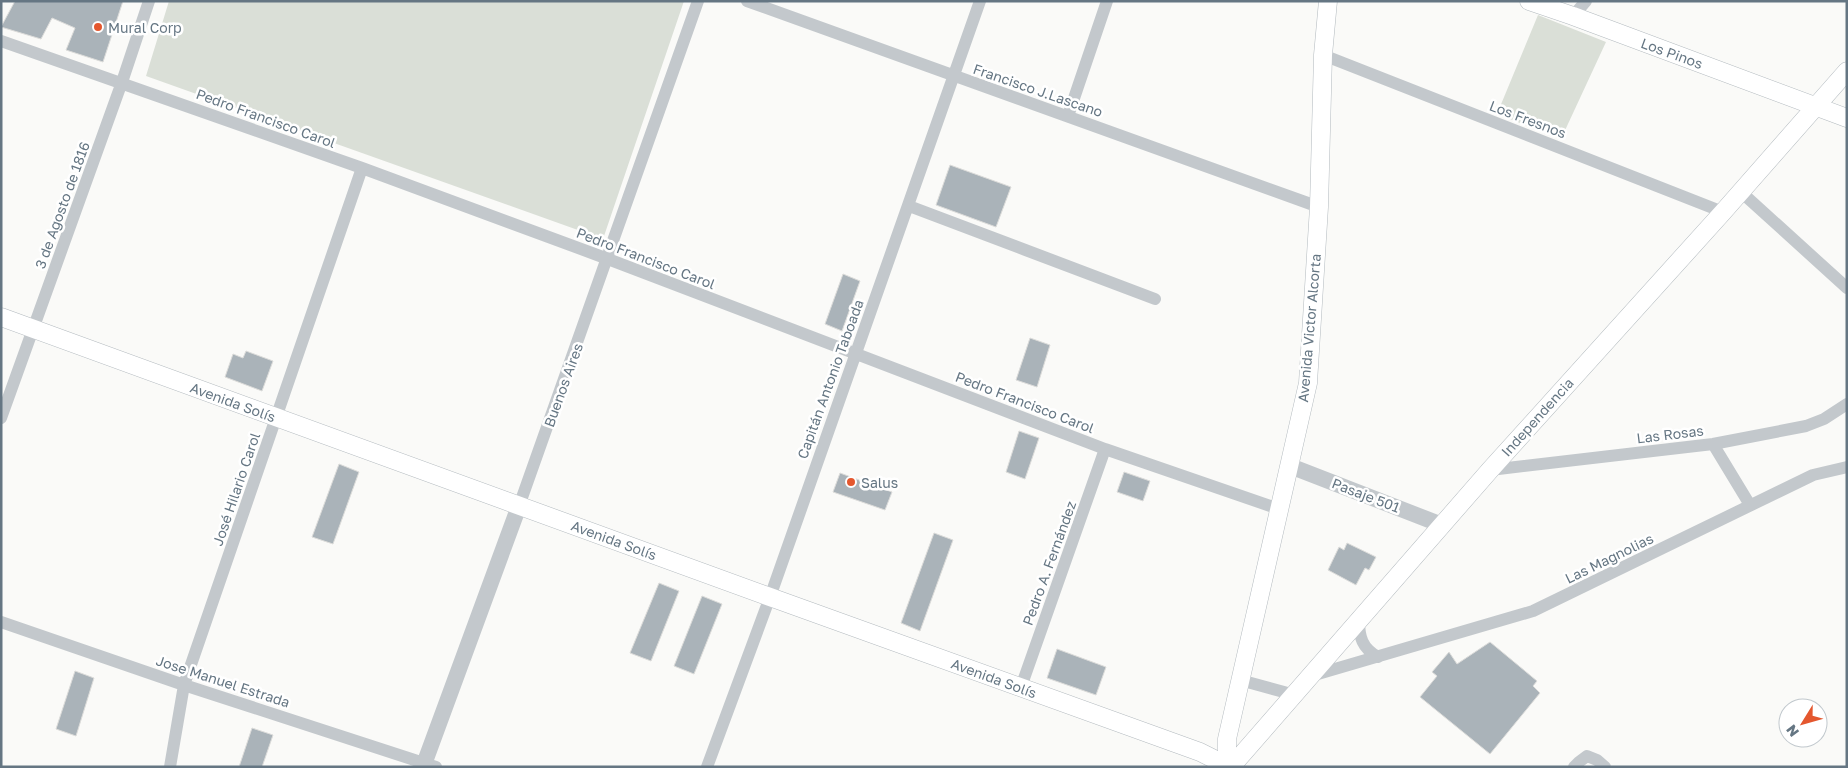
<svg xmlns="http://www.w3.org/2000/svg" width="1848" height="768" font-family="'Golos Text',sans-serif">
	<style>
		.green { fill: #dadfd7 }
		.building { fill: #aab3b9; stroke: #dcdcda }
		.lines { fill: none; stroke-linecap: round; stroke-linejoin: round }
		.secondary-casing { stroke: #b3babf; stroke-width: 19 }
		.minor { stroke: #c3c8cc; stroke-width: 12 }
		.tertiary { stroke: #c3c8cc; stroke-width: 16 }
		.secondary { stroke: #fff; stroke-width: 18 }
		.poi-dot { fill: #e4572e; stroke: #fff; stroke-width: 2 }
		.labels { text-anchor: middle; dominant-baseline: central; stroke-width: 5; stroke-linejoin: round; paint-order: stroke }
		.poi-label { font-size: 14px; fill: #657683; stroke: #fff; text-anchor: start }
		.street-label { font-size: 14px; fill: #657683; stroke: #fff }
	</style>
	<rect width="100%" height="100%" fill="#fafaf8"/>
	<!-- green -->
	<path class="green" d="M169,1H684L603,239L146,76Z
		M1538,15L1606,42L1561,139L1497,114Z"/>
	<!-- building -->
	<path class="building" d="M15,1H123L103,62L66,50L75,28L52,18L41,39L1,27Z
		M950,165L1011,187L996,227L936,205Z
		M843,274L860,281L842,331L825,324Z
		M1030,338L1050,345L1037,387L1016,380Z
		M246,351L273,361L262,391L225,377L233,354L243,358Z
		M1019,431L1039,438L1025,479L1006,472Z
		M339,464L359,472L333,544L312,537Z
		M1124,472L1150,481L1143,501L1117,492Z
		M840,473L892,492L885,510L833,492Z
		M934,533L953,540L920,631L901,623Z
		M1347,543L1376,557L1369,570L1365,568L1356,585L1328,570L1339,547L1344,550Z
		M659,583L679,591L651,661L630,653Z
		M702,596L722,604L694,674L674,666Z
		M1490,642L1537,681L1533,686L1540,693L1490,754L1420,697L1437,676L1432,672L1449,652L1457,664Z
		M1057,649L1106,667L1096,695L1047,678Z
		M75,671L94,678L76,736L56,729Z
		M252,728L273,735L262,767H239Z"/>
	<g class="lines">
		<!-- secondary casing -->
		<g class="secondary-casing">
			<path id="secondary" d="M1529,1L1573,16L1847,118
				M1,317L770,597L1200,752L1214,759L1223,767
				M1227,767V739L1308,383L1319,207L1323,55L1328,1
				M1231,767L1490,470L1723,212L1847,71"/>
		</g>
		<!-- minor -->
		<path class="minor" d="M747,1L1319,207
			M1573,16L1586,1
			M1,41L362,168L608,259L1105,449L1279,509
			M1323,55L1723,212
			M1068,116L1107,1
			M1740,191L1847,288
			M909,206L1155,299
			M1,418L122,82L149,1
			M1713,444L1750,505
			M1490,470L1713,444L1806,426L1824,419L1847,404
			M519,506L698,1
			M1359,620C1359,637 1362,648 1378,657
			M1,622L184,685L436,767
			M1311,676L1533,611L1813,475L1847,467
			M1240,680L1295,695
			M1021,687L1105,449
			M170,767L184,685L362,168
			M707,767L770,597L980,1
			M1574,767L1579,762L1587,756L1597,760L1605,767"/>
		<!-- tertiary -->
		<path class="tertiary" d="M1290,466L1442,525
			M423,767L519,506"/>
		<!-- secondary -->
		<use href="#secondary" class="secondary"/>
	</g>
	<!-- markers -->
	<g class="poi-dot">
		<circle cx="98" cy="27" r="5"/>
		<circle cx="851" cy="482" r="5"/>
	</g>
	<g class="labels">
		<!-- poi labels -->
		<g class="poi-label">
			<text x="108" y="27">Mural Corp</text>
			<text x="861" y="482">Salus</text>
		</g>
		<!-- street labels -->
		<g class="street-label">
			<text transform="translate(1672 53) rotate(20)">Los Pinos</text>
			<text transform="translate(1038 90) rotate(19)">Francisco J.Lascano</text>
			<text transform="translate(266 118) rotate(20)">Pedro Francisco Carol</text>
			<text transform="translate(1528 119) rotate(21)">Los Fresnos</text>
			<text transform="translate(62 205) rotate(-70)">3 de Agosto de 1816</text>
			<text transform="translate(646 258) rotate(21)">Pedro Francisco Carol</text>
			<text transform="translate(1309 328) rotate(-85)">Avenida Victor Alcorta</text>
			<text transform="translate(830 379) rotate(-70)">Capitán Antonio Taboada</text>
			<text transform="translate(563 385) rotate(-70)">Buenos Aires</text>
			<text transform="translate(233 402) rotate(20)">Avenida Solís</text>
			<text transform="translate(1025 402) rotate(21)">Pedro Francisco Carol</text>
			<text transform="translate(1537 417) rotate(-48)">Independencia</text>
			<text transform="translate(1670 434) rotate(-7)">Las Rosas</text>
			<text transform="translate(236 489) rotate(-71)">José Hilario Carol</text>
			<text transform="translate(1366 495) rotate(21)">Pasaje 501</text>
			<text transform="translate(614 540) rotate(20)">Avenida Solís</text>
			<text transform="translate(1609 558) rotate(-26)">Las Magnolias</text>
			<text transform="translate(1049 563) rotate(-70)">Pedro A. Fernández</text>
			<text transform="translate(994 678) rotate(20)">Avenida Solís</text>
			<text transform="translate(223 681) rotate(18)">Jose Manuel Estrada</text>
		</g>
	</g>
	<!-- border -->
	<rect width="1848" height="768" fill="none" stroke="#657683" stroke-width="5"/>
	<!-- north arrow -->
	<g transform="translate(1803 723) rotate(233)"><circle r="24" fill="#ffffff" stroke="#c1c8cd"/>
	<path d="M0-4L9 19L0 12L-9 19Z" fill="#e4572e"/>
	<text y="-8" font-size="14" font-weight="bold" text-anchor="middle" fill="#657683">N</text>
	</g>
</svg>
